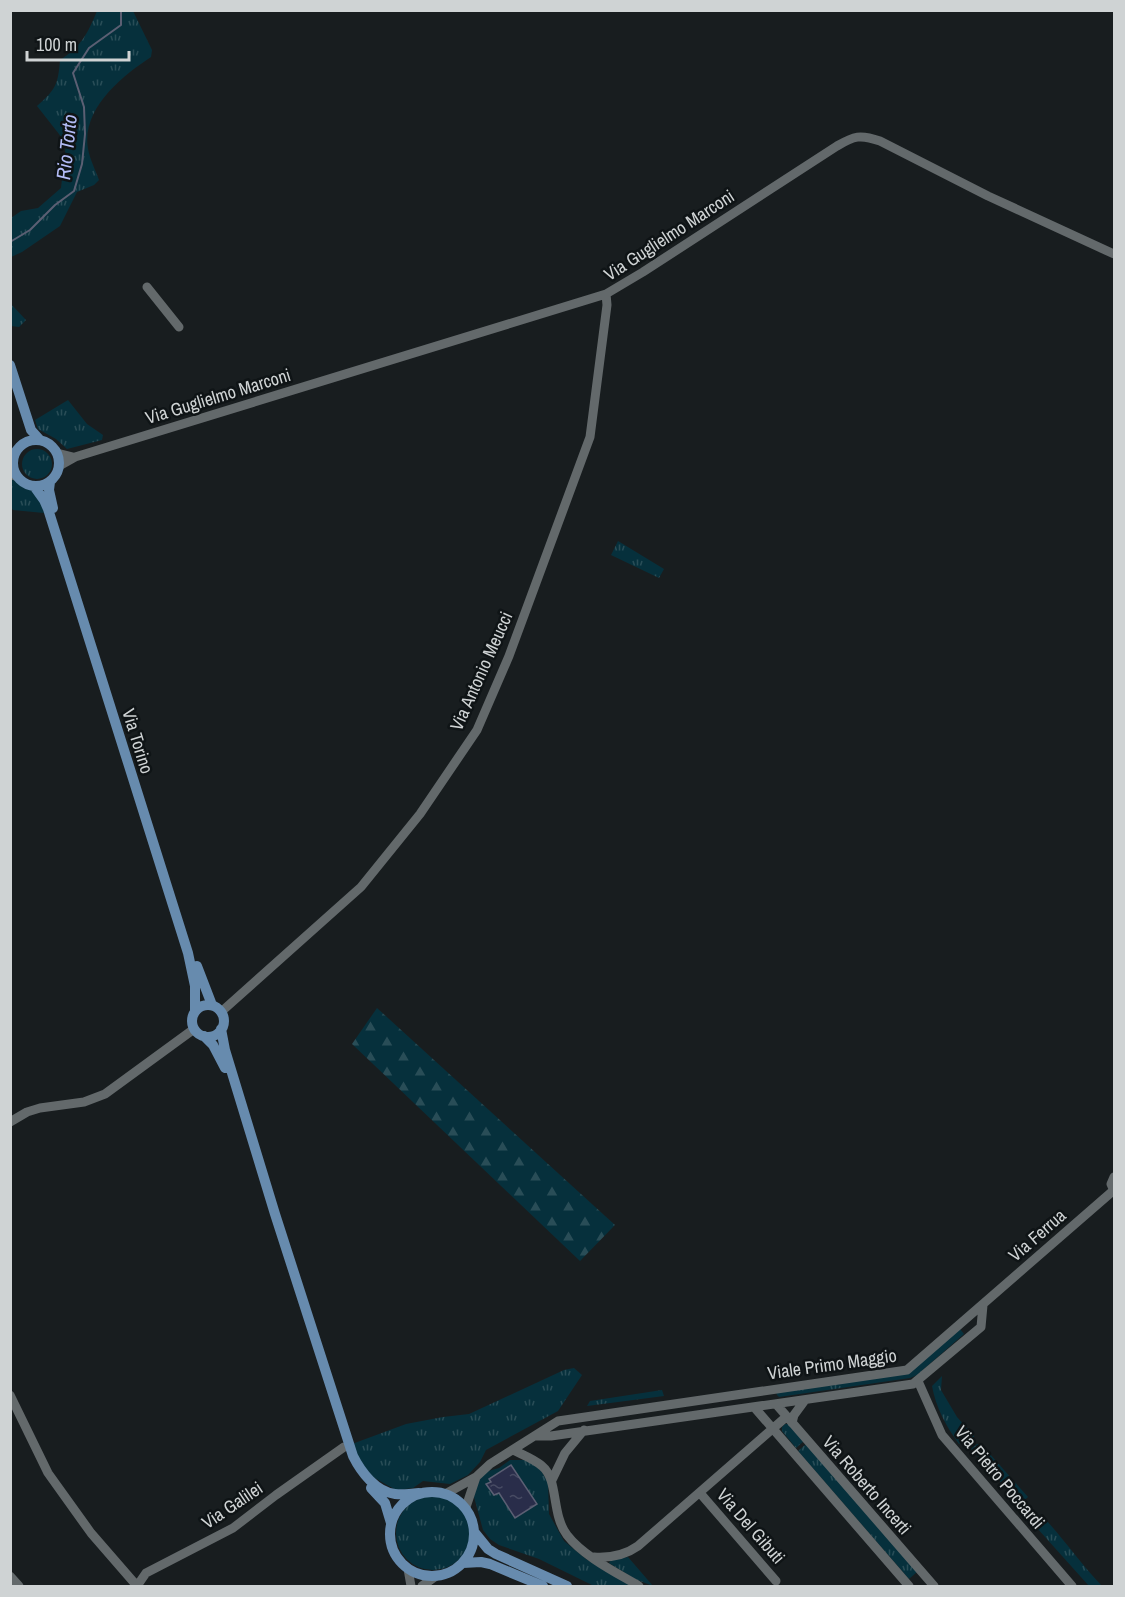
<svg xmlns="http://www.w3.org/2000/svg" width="1125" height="1597" font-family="'Archivo Narrow',sans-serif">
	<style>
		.grass { fill: url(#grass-tufts) }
		.forest { fill: url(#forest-firs) }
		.water { fill: url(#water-ripples); stroke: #5b5f73; stroke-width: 1.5 }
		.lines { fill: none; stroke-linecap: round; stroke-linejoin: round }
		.stream { stroke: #5b5f73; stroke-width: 2 }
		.minor { stroke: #63696b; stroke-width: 9 }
		.major { stroke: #678bae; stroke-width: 10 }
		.labels { text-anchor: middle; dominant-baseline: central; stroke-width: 5; stroke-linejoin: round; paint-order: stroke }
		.street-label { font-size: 18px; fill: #cfd3d4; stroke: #0f1416 }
		.water-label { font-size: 20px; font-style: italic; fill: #b3bcf6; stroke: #0f1416 }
	</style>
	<defs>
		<pattern id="grass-tufts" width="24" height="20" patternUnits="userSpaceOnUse" patternTransform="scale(1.5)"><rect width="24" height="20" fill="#06303c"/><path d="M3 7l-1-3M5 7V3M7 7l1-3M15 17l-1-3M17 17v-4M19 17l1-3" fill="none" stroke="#294d57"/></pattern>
		<pattern id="forest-firs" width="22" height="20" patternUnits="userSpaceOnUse" patternTransform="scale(1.5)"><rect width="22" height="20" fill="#06303c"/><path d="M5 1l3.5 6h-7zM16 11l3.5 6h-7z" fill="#294d57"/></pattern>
		<pattern id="water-ripples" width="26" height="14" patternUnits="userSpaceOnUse" patternTransform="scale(1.5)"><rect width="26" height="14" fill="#292d4a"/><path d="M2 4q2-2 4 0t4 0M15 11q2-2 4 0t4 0" fill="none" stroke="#474b63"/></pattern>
	</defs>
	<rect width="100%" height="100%" fill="#181d1f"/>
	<!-- grass -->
	<path class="grass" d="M97,11H133L152,50L151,57C122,76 81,109 88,149C90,160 96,171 99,180L94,185L77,192L60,226L22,252L11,257V218L21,211L38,208L61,188L66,143L37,106C56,89 58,85 60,60C81,47 88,33 97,11Z
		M11,304L26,320L19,327L11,326Z
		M68,400L87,424L103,435L102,440L67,449L56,439L38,429L35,420Z
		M22 464a15 15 0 1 1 30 0a15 15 0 1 1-30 0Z
		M10,477C26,486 41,494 44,513L13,510L11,507Z
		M618,541L664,569L659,578L611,555Z
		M960,1329L964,1334L917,1375L910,1378L779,1397L777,1395L776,1392L912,1371Z
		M574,1368L582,1375L558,1411L486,1450L480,1462L468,1475L450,1484L423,1481L413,1488L396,1490L373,1477L357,1458L352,1444L406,1424L443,1417L469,1414L564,1370Z
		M942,1376L941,1390L957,1417L974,1436V1441L968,1446L963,1441L959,1444C946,1426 936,1408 932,1386Z
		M662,1390L664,1396L587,1406L590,1401Z
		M785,1424H789L804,1441L796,1448L782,1431V1427Z
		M806,1444L917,1572L909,1579L798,1451Z
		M977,1444H981L1028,1497L1020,1504L971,1449Z
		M510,1460H527L540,1469L548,1482L549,1514L564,1541L586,1559L633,1586H594L539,1559L499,1545L490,1539L483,1530L474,1497L476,1485L485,1472L499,1468Z
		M396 1533a37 37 0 1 1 74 0a37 37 0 1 1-74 0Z
		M1046,1520C1066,1542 1082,1565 1102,1586H1089L1037,1528Z
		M628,1557L653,1586L635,1579L609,1563L611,1560Z"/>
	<!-- forest -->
	<path class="forest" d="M377,1008L615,1225L580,1261L352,1044Z"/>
	<!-- water -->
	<path class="water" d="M511,1465L537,1504L515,1518L499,1493L494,1495L486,1484L491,1482L489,1479Z"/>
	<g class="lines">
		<!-- stream -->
		<path class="stream" d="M10,242L30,230L55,205L74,191L82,164L85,134L84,107L73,73L89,48L121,25V10"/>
		<!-- minor -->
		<path class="minor" d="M147,287L179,327
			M57,453L73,457
			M10,460L13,458
			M59,466L75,457L606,294L643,272L837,146C854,136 860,134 880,141L988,196L1114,254
			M10,474L18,477
			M221,1012L361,887L420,814L477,730L509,656L590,437L607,305L606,294
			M10,1122L27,1112L40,1108L84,1102L105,1094L194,1029
			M1114,1177L1111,1184L1114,1191
			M918,1381L942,1435L1072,1586
			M10,1395L48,1473L91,1533L137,1586
			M776,1404L934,1586
			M754,1407L909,1586
			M792,1423L794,1415L805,1400
			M536,1436H551L913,1384L981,1327L983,1305
			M513,1450C523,1455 534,1459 542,1466C559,1480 551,1514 567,1535C583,1556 617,1573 639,1586
			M552,1480L565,1453L584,1430
			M447,1493L476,1477L490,1464L558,1421L907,1370L1114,1190
			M700,1493L776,1581
			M466,1507L476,1477
			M594,1557C610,1558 624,1556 638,1546L786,1417
			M408,1569L411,1586
			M10,1576L19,1586
			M137,1586L146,1573L233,1528L276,1495L344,1447
			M422,1586L436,1576"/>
		<!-- major -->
		<path class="major" d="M10,365L31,430L40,440
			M13 463a23 23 0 1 1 46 0a23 23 0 1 1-46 0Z
			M50,482L49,490L53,508
			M34,486L44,500L48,509L188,953L195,986V1010
			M197,966L212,1005
			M192 1021a16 16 0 1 1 32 0a16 16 0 1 1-32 0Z
			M221,1029L225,1050L275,1214L353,1456C361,1472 376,1492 395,1494C403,1495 411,1494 419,1493
			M204,1036L213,1045L225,1068
			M371,1488L385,1503L391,1523
			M390 1534a42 42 0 1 1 84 0a42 42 0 1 1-84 0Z
			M475,1533L488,1549L496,1554L567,1586
			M463,1563L481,1562L490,1564L543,1586"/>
	</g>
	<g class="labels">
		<!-- street labels -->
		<g class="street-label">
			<text transform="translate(669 235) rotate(-33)">Via Guglielmo Marconi</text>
			<text transform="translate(218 396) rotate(-17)">Via Guglielmo Marconi</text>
			<text transform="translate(481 671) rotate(-66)">Via Antonio Meucci</text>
			<text transform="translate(138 741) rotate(73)">Via Torino</text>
			<text transform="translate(1037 1235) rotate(-41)">Via Ferrua</text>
			<text transform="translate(832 1364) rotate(-8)">Viale Primo Maggio</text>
			<text transform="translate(1000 1477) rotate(50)">Via Pietro Poccardi</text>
			<text transform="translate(867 1485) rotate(49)">Via Roberto Incerti</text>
			<text transform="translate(232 1505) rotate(-34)">Via Galilei</text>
			<text transform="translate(751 1526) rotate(49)">Via Del Gibuti</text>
		</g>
		<!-- water labels -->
		<g class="water-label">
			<text transform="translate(66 147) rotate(-84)">Rio Torto</text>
		</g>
	</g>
	<!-- border -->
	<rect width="1125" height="1597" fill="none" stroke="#cfd3d4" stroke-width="24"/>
	<!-- scale -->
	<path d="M27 51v9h102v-9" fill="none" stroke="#cfd3d4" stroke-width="3"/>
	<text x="36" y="51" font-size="18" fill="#cfd3d4" stroke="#0f1416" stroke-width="4.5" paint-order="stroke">100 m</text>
</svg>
